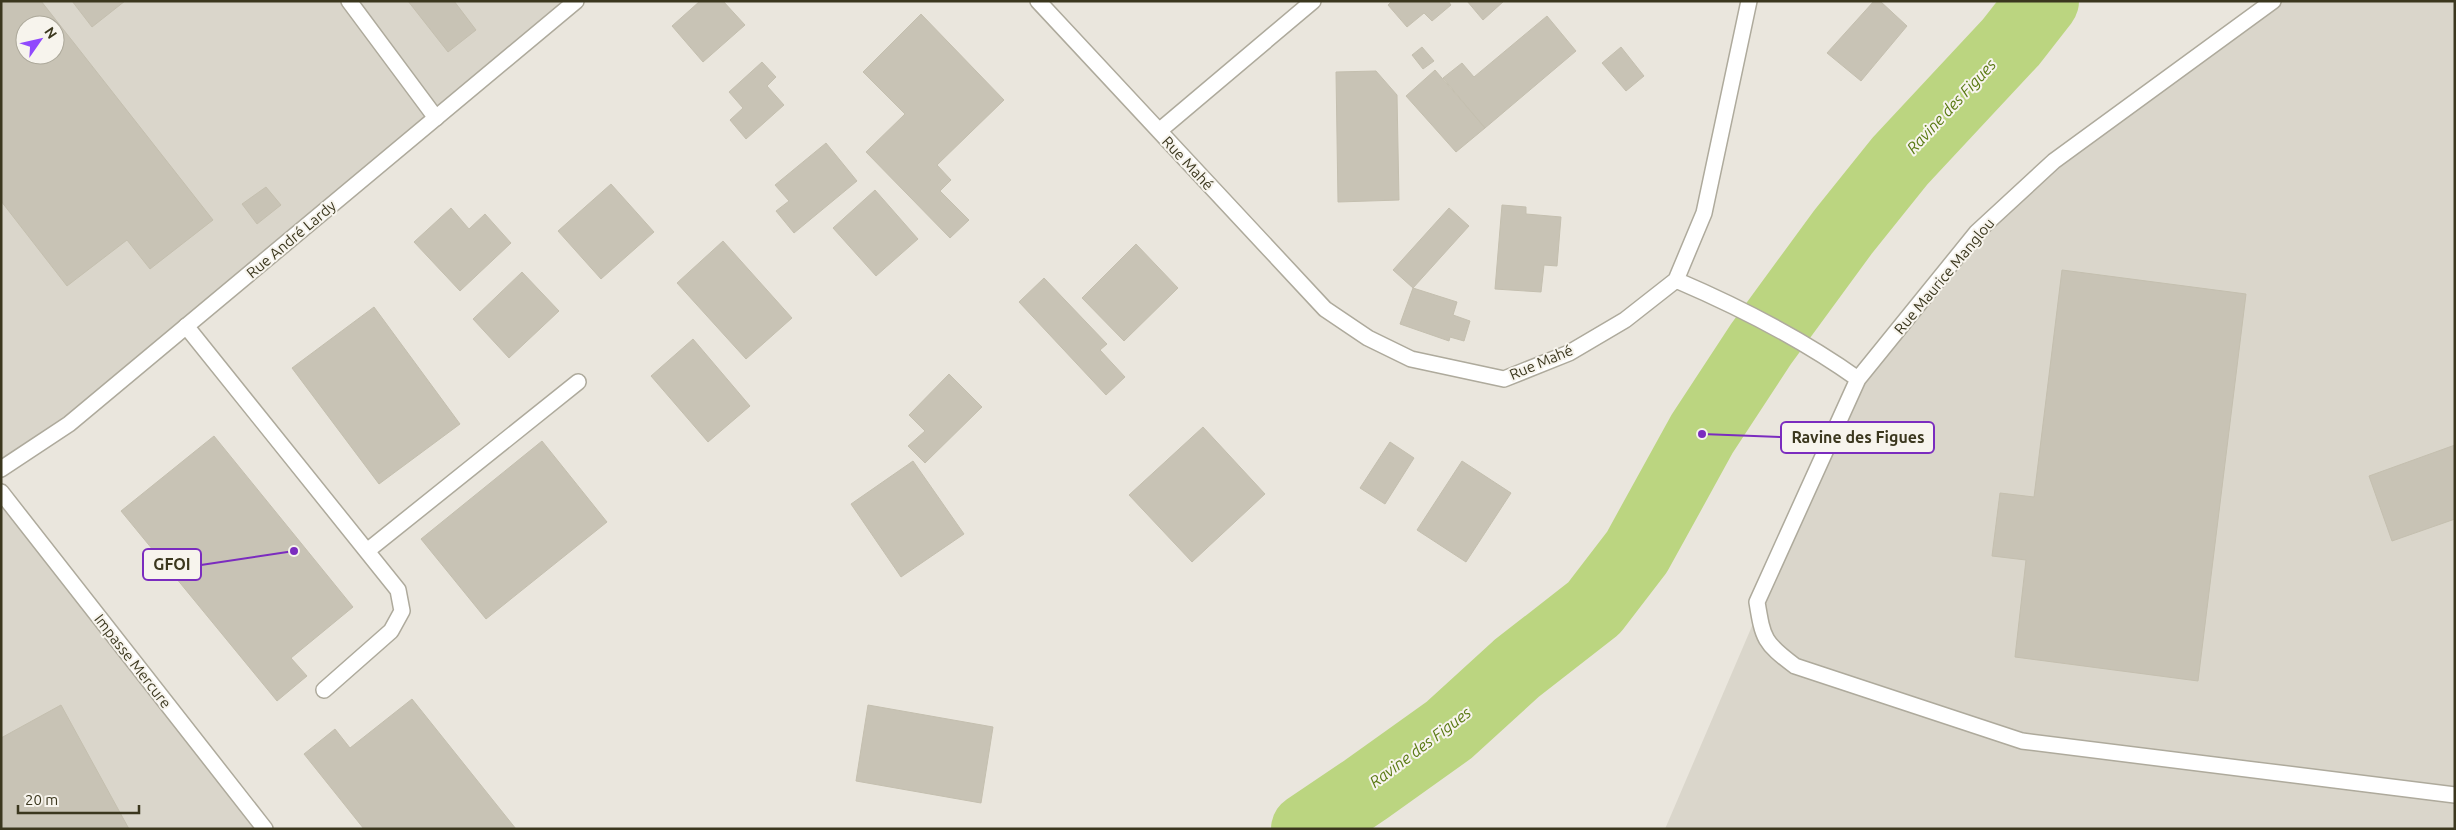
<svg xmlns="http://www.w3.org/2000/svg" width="2456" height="830" font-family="Ubuntu,sans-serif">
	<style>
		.built { fill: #dad6cb; fill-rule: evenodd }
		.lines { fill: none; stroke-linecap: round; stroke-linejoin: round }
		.river { stroke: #bbd580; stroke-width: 72 }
		.building { fill: #c8c3b5; stroke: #c4bfaf; fill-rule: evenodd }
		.lane-casing { stroke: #aeaa9c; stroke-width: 18 }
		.street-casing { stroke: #aeaa9c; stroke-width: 18 }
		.lane { stroke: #fff; stroke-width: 15 }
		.street { stroke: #fff; stroke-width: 15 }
		.labels { text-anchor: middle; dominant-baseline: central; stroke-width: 4; stroke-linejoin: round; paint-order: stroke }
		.street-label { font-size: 15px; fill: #3b371e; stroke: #f7f4ed }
		.water-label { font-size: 16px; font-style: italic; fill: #5a7a14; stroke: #f7f4ed }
		.leader { fill: none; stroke: #7b2cbf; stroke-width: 2 }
		.callout-dot { fill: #7b2cbf; stroke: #f7f4ed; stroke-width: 2 }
		.callout { fill: #f7f4ed; stroke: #7b2cbf; stroke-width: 2 }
		.callout-label { font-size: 16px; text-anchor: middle; font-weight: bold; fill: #3b371e }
	</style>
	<rect width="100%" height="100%" fill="#eae6dd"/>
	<!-- built -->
	<path class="built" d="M1,1H576L69,424L1,469ZM25,25H55V55H25Z
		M2273,1H2455V829H1665L1858,379L1977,232L2054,161Z
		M1,492L269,829H1Z"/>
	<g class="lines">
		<!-- river -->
		<path class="river" d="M1307,829L1365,790L1449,730L1517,668L1594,608L1637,552L1702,434L1761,344L1843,232L1900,161L2011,42L2043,1"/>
	</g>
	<!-- building -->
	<path class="building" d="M1,1H41L213,220L150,269L127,240L67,286L1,201ZM25,25H55V55H25Z
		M72,1H125L92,27Z
		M408,1H454L476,30L448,52Z
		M700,1H723L745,25L703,62L672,26Z
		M1392,1H1448L1451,5L1432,21L1424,13L1407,27L1388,5Z
		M1467,1H1504L1483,20Z
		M1874,1H1880L1907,26L1861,81L1827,53Z
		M921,14L1004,100L937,165L951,180L940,191L969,220L950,238L866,152L905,114L863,72Z
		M1547,16L1576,51L1485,128L1443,78L1462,63L1474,77Z
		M1422,47L1434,61L1423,69L1412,55Z
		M1621,47L1644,76L1626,91L1602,63Z
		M762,62L776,77L767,86L784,105L746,139L730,120L743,108L729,92Z
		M1435,70L1485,128L1456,152L1406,96Z
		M1376,71L1397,95L1399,200L1338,202L1336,72Z
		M826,143L857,181L794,233L776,211L789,201L775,185Z
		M611,184L654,232L601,279L558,231Z
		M266,187L281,205L257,224L242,204Z
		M875,190L918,239L876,276L833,228Z
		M1502,205L1526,207V214L1561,217L1557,266L1544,265L1541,292L1495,289Z
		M451,208L469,229L485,214L511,243L460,291L414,242Z
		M1449,208L1469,226L1413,288L1393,270Z
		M723,241L792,318L746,359L677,283Z
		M1136,244L1178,288L1124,341L1082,298Z
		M2062,270L2246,294L2198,681L2015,657L2026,560L1992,556L2000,493L2034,497Z
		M522,272L559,311L509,358L473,319Z
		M1044,278L1107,344L1100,350L1125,377L1106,395L1019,302Z
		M1413,288L1457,302L1453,315L1470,321L1464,341L1450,337L1449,341L1400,324Z
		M374,307L460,424L379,484L292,368Z
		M693,339L750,406L708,442L651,376Z
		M949,374L982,407L925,463L908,446L925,431L909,415Z
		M1203,427L1265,494L1192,562L1129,495Z
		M214,436L353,607L291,658L307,676L277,701L121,511Z
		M542,441L607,522L486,619L421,539Z
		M1390,442L1414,458L1385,504L1360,488Z
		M2455,445V519L2392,541L2369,476Z
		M913,461L964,534L901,577L851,504Z
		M1462,461L1511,493L1466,562L1417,530Z
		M412,699L516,829H364L304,754L335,729L350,748Z
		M61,705L129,829H1V738Z
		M868,705L993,727L981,803L856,781Z"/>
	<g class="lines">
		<!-- lane casing -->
		<g class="lane-casing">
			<path id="lane" d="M349,1L436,118
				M186,326L398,590L402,611L391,631L324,690
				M367,551L578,382"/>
		</g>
		<!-- street casing -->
		<g class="street-casing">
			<path id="street" d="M1038,1L1325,309L1368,338L1411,359L1504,379L1569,353L1625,320L1676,280L1704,213L1749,1
				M1159,131L1313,1
				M1676,280C1739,307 1802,339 1858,379L1977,232L2054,161L2273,1
				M1858,379L1757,602C1763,639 1764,643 1795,666L2022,741L2455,795
				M1,469L69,424L576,1
				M1,492L265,829"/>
		</g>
		<!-- lane -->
		<use href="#lane" class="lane"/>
		<!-- street -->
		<use href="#street" class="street"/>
	</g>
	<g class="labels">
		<!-- street labels -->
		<g class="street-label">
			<text transform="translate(1188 163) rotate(47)">Rue Mahé</text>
			<text transform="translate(291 239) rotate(-40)">Rue André Lardy</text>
			<text transform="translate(1944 276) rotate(-50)">Rue Maurice Manglou</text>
			<text transform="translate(1541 362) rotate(-23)">Rue Mahé</text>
			<text transform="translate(133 661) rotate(52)">Impasse Mercure</text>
		</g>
		<!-- water labels -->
		<g class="water-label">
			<text transform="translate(1951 106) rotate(-47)">Ravine des Figues</text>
			<text transform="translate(1420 747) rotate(-37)">Ravine des Figues</text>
		</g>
	</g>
	<!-- callouts -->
	<path class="leader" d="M1702 434L1781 437M294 551L201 565"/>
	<g class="callout-dot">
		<circle cx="1702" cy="434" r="5"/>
		<circle cx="294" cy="551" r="5"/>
	</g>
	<g class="callout">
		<rect x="1781" y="422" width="153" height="31" rx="5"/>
		<rect x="143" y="549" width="58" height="31" rx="5"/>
	</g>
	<g class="callout-label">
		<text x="1858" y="443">Ravine des Figues</text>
		<text x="172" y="570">GFOI</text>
	</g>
	<!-- border -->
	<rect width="2456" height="830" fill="none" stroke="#3b371e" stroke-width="5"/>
	<!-- north arrow -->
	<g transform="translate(40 40) rotate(56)"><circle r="24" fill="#f7f4ed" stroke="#aca89a"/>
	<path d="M0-4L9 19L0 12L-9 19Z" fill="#9049fd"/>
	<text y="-8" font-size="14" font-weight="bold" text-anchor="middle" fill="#3b371e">N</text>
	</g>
	<!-- scale -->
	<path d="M18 805v8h121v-8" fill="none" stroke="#3b371e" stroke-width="2.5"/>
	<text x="25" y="805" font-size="15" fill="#3b371e" stroke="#f7f4ed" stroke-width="4" paint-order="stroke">20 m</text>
</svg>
